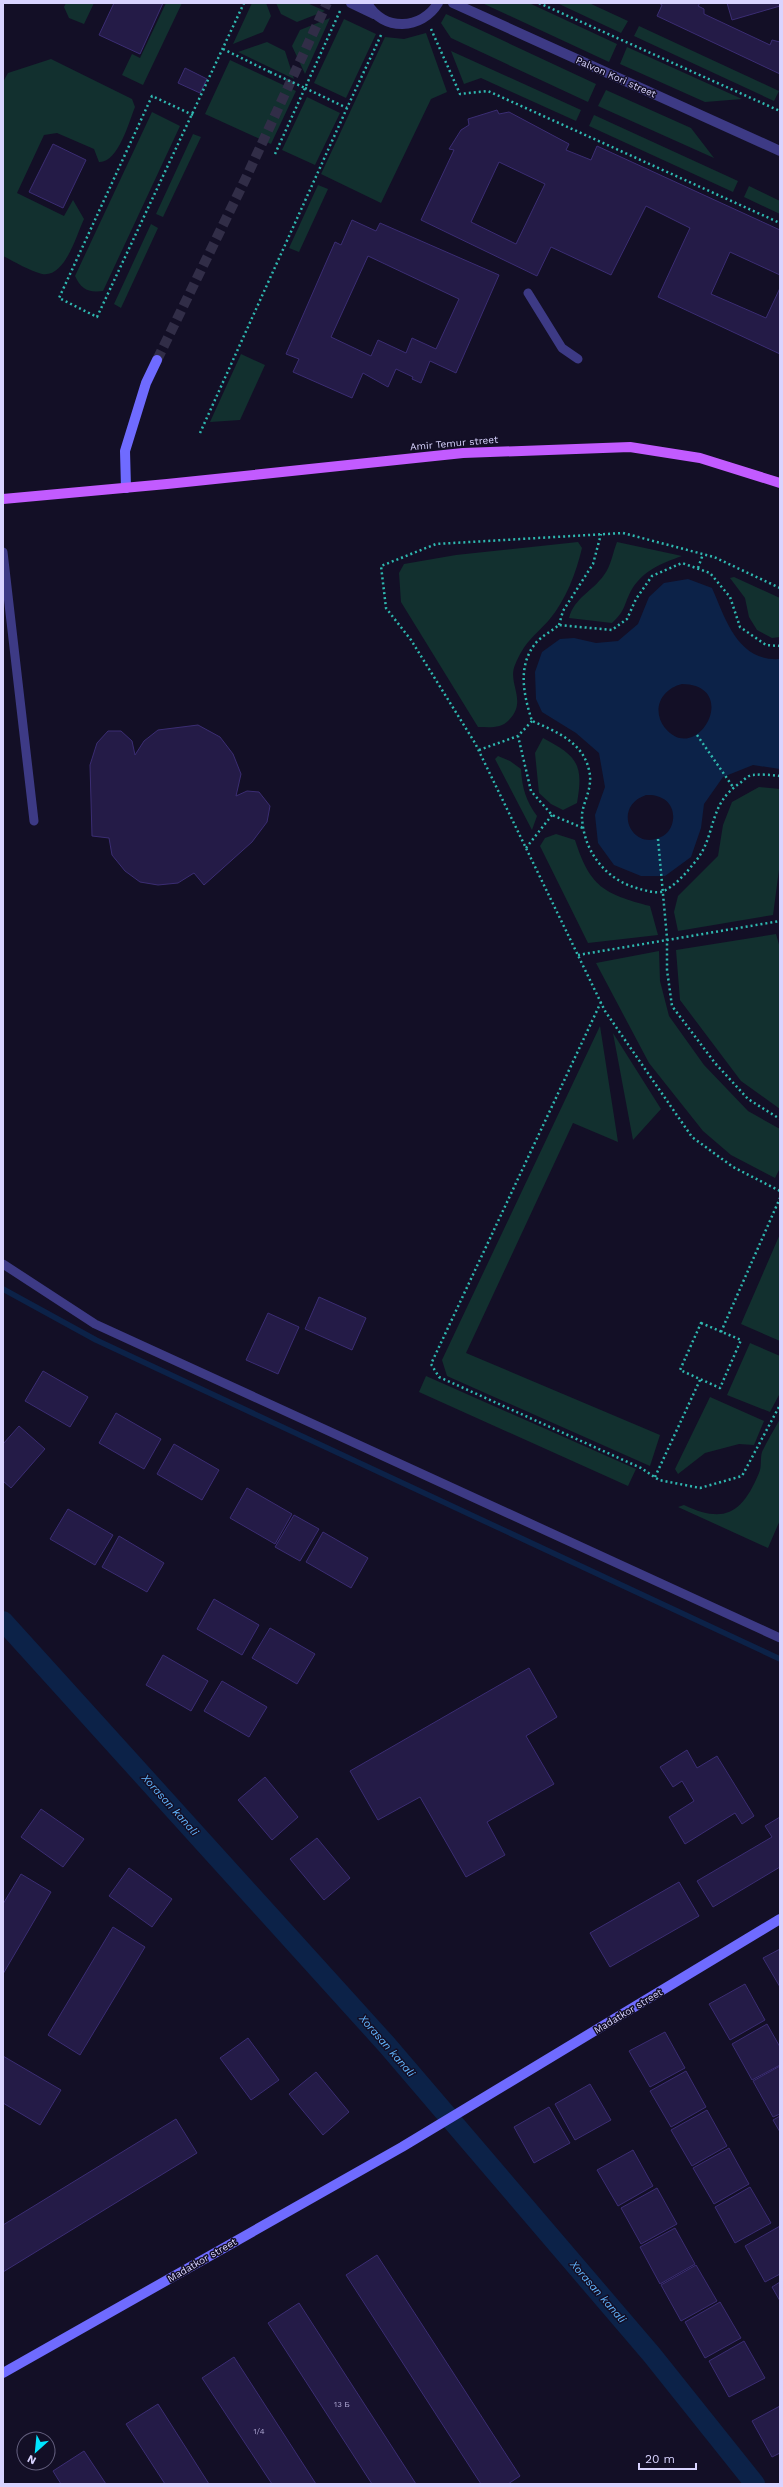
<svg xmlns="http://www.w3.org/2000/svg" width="783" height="2487" font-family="'Work Sans',sans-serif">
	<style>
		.green { fill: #12302f }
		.water { fill: #0c2248; fill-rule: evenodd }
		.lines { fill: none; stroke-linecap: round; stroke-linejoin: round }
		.stream { stroke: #0c2248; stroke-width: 5.5 }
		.canal { stroke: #0c2248; stroke-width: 20 }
		.building { fill: #241b47; stroke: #3b2d73; fill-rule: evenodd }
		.secondary-tunnel { stroke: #312d47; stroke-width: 10; stroke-dasharray: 10 5; stroke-linecap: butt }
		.path { stroke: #2fb8b0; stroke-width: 2.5; stroke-dasharray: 2 3; stroke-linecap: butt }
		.lane { stroke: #3d3a85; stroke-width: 9 }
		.street { stroke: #3d3a85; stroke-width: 10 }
		.secondary { stroke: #6f6bff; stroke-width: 10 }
		.primary { stroke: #c25bff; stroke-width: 10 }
		.path-bridge { stroke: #2fb8b0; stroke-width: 2.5; stroke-dasharray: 2 3; stroke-linecap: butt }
		.labels { text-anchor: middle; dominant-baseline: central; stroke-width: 3; stroke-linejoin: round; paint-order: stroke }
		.number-label { font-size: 8px; fill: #aca6d1 }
		.street-label { font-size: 10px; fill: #d9d4ff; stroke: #130f26 }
		.water-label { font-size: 11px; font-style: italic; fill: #62b6ff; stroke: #130f26 }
	</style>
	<rect width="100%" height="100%" fill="#130f26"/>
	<!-- green -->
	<path class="green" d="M66,3H94L84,24L69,18L64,7Z
		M166,3H182L143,85L122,75L132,54L140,58Z
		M252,3H266L271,16L263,32L233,44Z
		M276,3H307L325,11L297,22L281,14Z
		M482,3H529L617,44L609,62Z
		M557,3H589L628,21L621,33Z
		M446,14L596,84L588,102L451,38L441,23Z
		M330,18L305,74L292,46L300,30Z
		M344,19L376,34L346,98L314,83Z
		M639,26L779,91L774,101L634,36Z
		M426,33L447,92L431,99L381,203L321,174L385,37L404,39Z
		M267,42L285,51L294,79L238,52Z
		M627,47L742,99L705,102L620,64Z
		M451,51L581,110L576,121L481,78L464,84Z
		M51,59L132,99L135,107C129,122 118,163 99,162L94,149L57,133L44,135L17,193L64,216L73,200L84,219C76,236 65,278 42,274C30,271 15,262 3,256V82L8,73Z
		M230,60L296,91L271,144L205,114Z
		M606,90L691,128L714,158L598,106Z
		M307,97L340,113L315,165L282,150Z
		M152,112L180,126L103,291C88,293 81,289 75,276Z
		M594,115L738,181L733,192L589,126Z
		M193,134L201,137L163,217L156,214Z
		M318,185L328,189L299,252L289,248Z
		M749,186L780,201V214L744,197Z
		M151,224L158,228L121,308L114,304Z
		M241,354L265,365L240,420L210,422Z
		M578,542L582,548C576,573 566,600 549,620C533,638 525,641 515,665C507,683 528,701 509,720C501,729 489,727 478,727L401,602L399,573L404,564L456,555Z
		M617,542L682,556C662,563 644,570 632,589C623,605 627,609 612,623L569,618C574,598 593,591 604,575C611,566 613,552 617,542Z
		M734,577L780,598V637L772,638L757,630L749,617L745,598L730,578Z
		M543,738C577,756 584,764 577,803L563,810L551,804L539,793L535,753Z
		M498,756L510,761L521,769C522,788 526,801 537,816L532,830L495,759Z
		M759,787L780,789V862L773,915L678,931L674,912L678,896L718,856L723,825L732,802Z
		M556,834L575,840C590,887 604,894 650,906L658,935L588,943L540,846L545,838Z
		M776,934L780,948V1109L741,1081L680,1000L676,950Z
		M659,951L660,981L669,1016L704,1065L748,1111L780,1129V1168L775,1178L731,1155L703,1131L649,1063L596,963Z
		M600,1026L618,1142L573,1123L466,1353L660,1435L650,1466L447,1376L442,1360Z
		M613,1033L661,1109L633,1140Z
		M780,1234V1341L741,1324Z
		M750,1343L780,1356V1393L770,1412L727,1395Z
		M426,1376L636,1469L628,1486L419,1392Z
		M710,1397L764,1421L754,1445L739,1444L705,1453L678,1474L675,1469Z
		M780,1419V1520L768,1548L678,1507L684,1505C724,1524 742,1514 759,1473C762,1467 760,1458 762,1452C767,1441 774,1430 780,1419Z"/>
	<!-- water -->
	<path class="water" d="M688,579L712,588C726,620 738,662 780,659V769L753,765L723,777L704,804L701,828L691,857L665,876H641L614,865L598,843L595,815L605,787L599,753L576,733L542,712L536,699L535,672L542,652L560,639L574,638L596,643L618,641L638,624L649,597L664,583ZM682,684C742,685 697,767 665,728C651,710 661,689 682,684ZM646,795C662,794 675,803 673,820C672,827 668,834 661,837C632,852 611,807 646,795Z"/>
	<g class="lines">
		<!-- stream -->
		<path class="stream" d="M3,1289L96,1340L780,1659"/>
		<!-- canal -->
		<path class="canal" d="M3,1621L387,2045L652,2355L755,2484"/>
	</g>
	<!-- building -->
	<path class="building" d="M114,3H163L140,54L99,35Z
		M659,3H700L698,6L704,9V14L770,45L772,40L780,42V74L657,16L662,5Z
		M727,3H780V6L732,20Z
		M185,68L207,79L200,93L178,83Z
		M497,110L499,114L509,112L569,144L566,150L591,160L597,146L780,230V275L730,252L711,294L766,318L780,288V354L658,297L690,228L646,206L611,275L551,247L537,276L421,220L454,150L449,149L461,130L469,125L468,119ZM499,162L545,184L516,244L471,222Z
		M53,144L86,160L63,208L29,192Z
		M352,220L376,231L380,223L499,275L456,373L430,361L421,383L412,379L413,377L396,369L388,387L363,373L352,398L293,372L299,359L286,354L335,242L341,245ZM368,256L459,299L436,349L412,338L406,353L378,340L371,356L331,337Z
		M198,725L220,737L233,754L241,774L236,796L247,791L259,792L270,806L267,822L252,842L204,885L194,873L178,883L158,885L140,882L125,871L112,855L109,838L92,836L90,765L97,743L108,731H121L132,741L135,755L144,741L158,730Z
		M319,1297L366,1318L352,1350L305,1329Z
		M268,1313L299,1327L278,1374L246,1360Z
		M43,1371L88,1397L70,1427L25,1401Z
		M116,1413L161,1439L144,1469L99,1443Z
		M19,1426L45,1449L11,1488L3,1481V1444Z
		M174,1444L219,1470L202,1500L157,1474Z
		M247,1488L292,1514L275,1544L230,1518Z
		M68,1509L113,1535L95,1565L50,1539Z
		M294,1515L319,1529L300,1561L275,1547Z
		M323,1532L368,1558L351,1588L306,1562Z
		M119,1536L164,1563L147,1592L102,1567Z
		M214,1599L259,1625L242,1655L197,1629Z
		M270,1628L315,1654L297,1684L252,1658Z
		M163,1655L208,1681L191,1711L146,1685Z
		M529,1668L557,1717L526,1736L554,1784L487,1822L505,1855L466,1877L420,1797L378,1820L350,1771Z
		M222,1681L267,1707L249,1737L204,1711Z
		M687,1750L697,1768L717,1756L754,1816L742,1824L735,1813L685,1844L669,1817L694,1801L682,1781L673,1787L660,1767Z
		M265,1777L298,1817L272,1840L238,1800Z
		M41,1809L84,1839L63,1867L21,1837Z
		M780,1817V1867L713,1907L697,1881L772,1837L765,1826Z
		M317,1838L350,1878L324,1900L290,1859Z
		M129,1868L172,1899L152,1927L109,1896Z
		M21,1874L51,1892L3,1974V1904Z
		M679,1882L699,1916L610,1967L590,1933Z
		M113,1927L145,1947L80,2055L48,2035Z
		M780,1949V1987L763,1958Z
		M745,1984L765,2020L730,2040L709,2004Z
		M767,2024L780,2047V2065L752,2080L732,2044Z
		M665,2032L685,2068L650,2087L629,2051Z
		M248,2038L279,2080L251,2100L220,2058Z
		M3,2056L61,2090L40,2125L3,2103Z
		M780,2066V2114L773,2117L753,2081Z
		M686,2071L706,2107L671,2127L650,2091Z
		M316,2072L349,2112L323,2135L289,2094Z
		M590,2084L611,2120L575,2140L555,2104Z
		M549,2107L570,2143L534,2163L514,2127Z
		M707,2110L727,2146L692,2166L671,2130Z
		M780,2116V2132L773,2120Z
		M176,2119L197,2153L3,2272V2225Z
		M729,2148L749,2184L714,2204L693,2168Z
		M633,2150L653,2186L618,2206L597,2170Z
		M750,2187L771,2223L735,2243L715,2207Z
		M657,2188L677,2224L641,2244L621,2208Z
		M780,2226V2274L765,2282L745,2246Z
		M675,2228L695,2264L660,2284L640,2247Z
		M377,2255L520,2476L508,2484H481L346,2275Z
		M696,2265L717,2301L681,2321L661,2285Z
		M780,2282V2301L772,2287Z
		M720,2302L741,2338L705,2358L685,2322Z
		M299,2303L416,2484H372L268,2323Z
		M744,2341L765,2378L729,2397L709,2361Z
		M234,2357L316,2484H272L202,2378Z
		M158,2404L209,2484H165L126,2424Z
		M780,2406V2453L772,2457L752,2421Z
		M84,2451L106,2484H61L53,2471Z"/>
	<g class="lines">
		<!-- secondary-tunnel -->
		<path class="secondary-tunnel" d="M157,360L245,180L327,3"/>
		<!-- path -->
		<path class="path" d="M539,3L780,111
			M431,29L460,94L488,91L780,223
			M223,49L270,72
			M305,88L347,108L382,33
			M193,115L152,96L59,298L97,317L244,3
			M275,154L340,11
			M200,433L347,108
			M698,568L703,554
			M780,588L714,557L623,533L436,544L381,566L386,608L411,640L475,743L605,1011L692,1137L733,1167L780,1191
			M559,625L563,611L593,564L601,534
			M780,646L766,645L740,627L730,597L710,573L682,563L652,576L636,599L627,619L612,630L559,625C552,631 540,637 535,644C517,667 524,696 532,721C555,731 583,742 589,770C594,789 581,804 582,818C584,853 607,881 640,889C647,891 658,894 664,891C677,884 686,873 695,862C717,836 707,805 740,783C744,780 748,775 753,775C761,774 771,775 780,776
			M532,721L518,736L531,791L552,815L583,828
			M697,735L733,787
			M479,750L518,736
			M658,839L667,938V970L672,1006L715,1063L748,1099L780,1119
			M526,848L552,815
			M578,955L780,921
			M601,1002L431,1364L439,1377L641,1468L659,1480L700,1488L742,1476L780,1405
			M701,1323L741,1340L720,1388L680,1370Z
			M721,1332L780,1198
			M655,1477L700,1380"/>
		<!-- lane -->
		<path class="lane" d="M528,293L562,348L578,359
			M3,552L34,821
			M3,1264L95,1324L780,1638"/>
		<!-- street -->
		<path class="street" d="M351,3L374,14
			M367,3C383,32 422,30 438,3
			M453,3L780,151"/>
		<!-- secondary -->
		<path class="secondary" d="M126,488L125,451L146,383L157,360
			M3,2373L402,2147L780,1919"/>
		<!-- primary -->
		<path class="primary" d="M3,499L167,484L463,453L630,447L700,458L780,483"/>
		<!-- path-bridge -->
		<path class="path-bridge" d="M270,72L305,88"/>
	</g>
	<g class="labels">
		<!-- number labels -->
		<g class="number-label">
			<text x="342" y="2404">13 Б</text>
			<text x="259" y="2431">1/4</text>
		</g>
		<!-- street labels -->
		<g class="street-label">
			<text transform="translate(616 77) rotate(24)">Palvon Kori street</text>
			<text transform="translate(454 443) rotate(-5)">Amir Temur street</text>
			<text transform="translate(628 2011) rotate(-31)">Madatkor street</text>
			<text transform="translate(202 2260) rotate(-30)">Madatkor street</text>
		</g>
		<!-- water labels -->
		<g class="water-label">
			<text transform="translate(170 1805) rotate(48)">Xorasan kanali</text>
			<text transform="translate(387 2046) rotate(49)">Xorasan kanali</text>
			<text transform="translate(598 2292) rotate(49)">Xorasan kanali</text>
		</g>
	</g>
	<!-- border -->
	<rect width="783" height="2487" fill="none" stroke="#d9d4ff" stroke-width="8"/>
	<!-- north arrow -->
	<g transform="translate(36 2451) rotate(207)"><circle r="19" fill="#130f26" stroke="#625e7d"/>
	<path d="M0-3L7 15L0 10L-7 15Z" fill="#00e5ff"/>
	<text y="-6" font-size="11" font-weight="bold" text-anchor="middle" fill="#d9d4ff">N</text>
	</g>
	<!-- scale -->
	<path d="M639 2463v6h57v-6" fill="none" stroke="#d9d4ff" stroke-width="2"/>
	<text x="645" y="2463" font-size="12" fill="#d9d4ff" stroke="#130f26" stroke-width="3" paint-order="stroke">20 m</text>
</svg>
